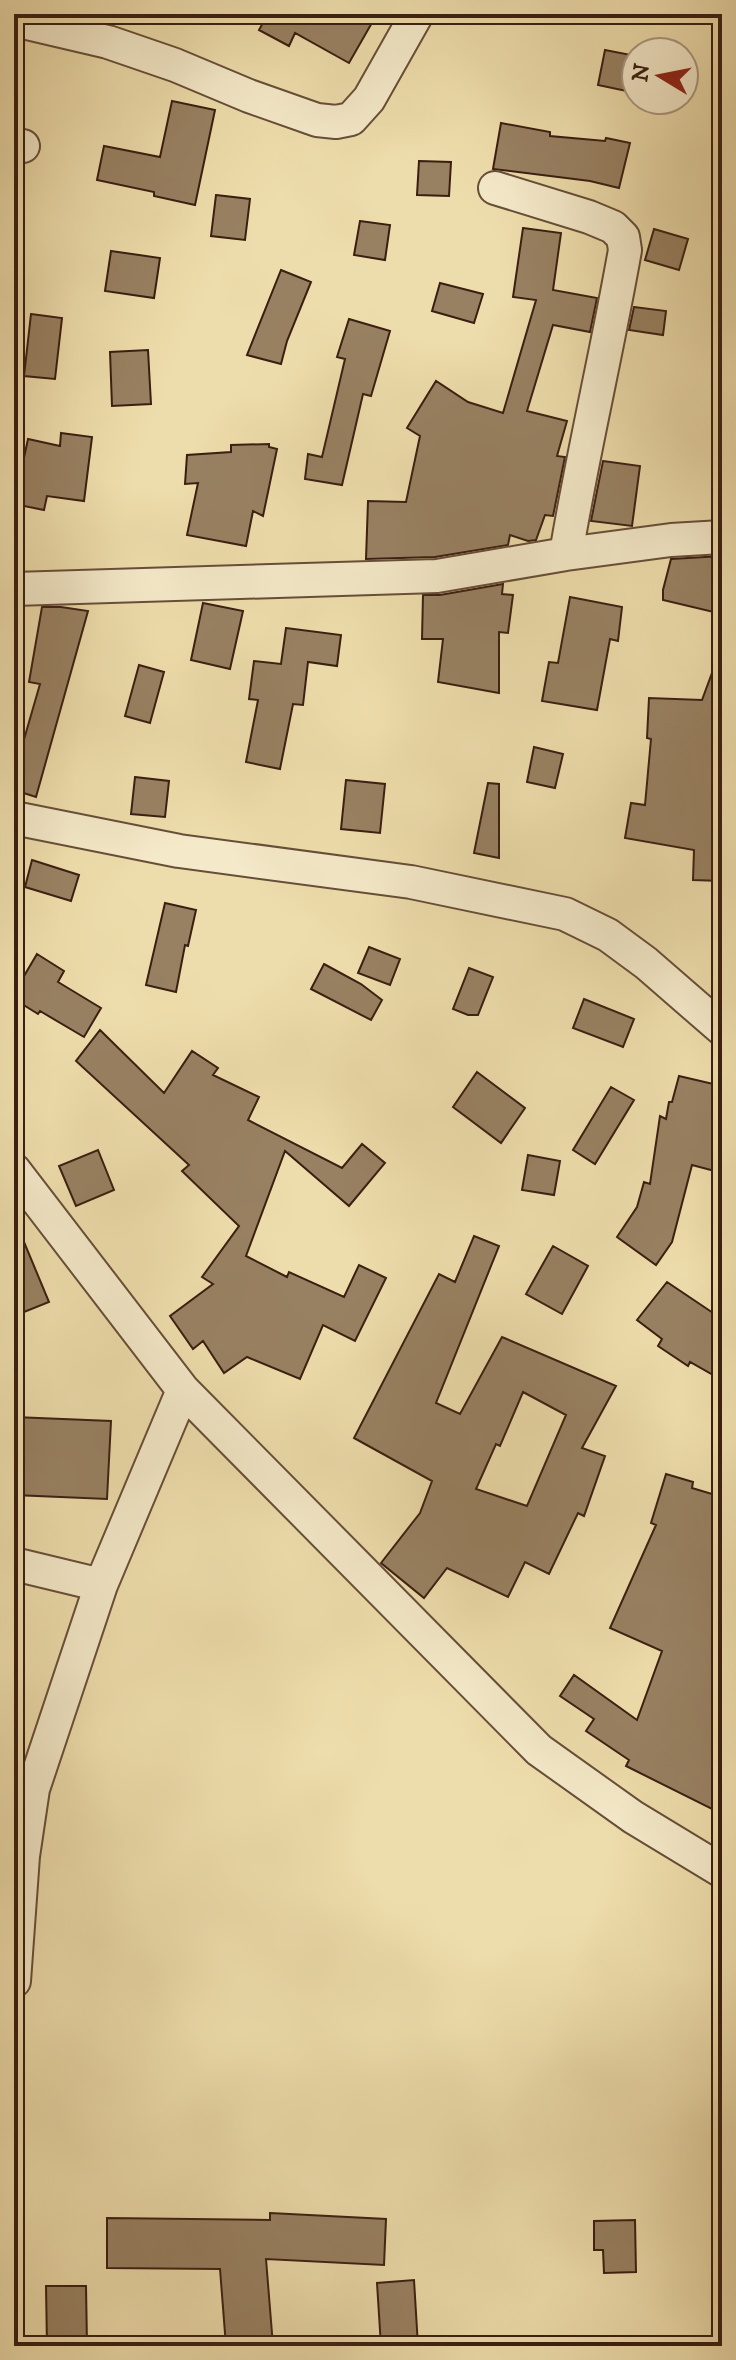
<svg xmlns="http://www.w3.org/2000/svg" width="736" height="2360" font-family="'IM FELL DW Pica',serif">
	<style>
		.building { fill: #988162; stroke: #3a1e11; stroke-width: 2; fill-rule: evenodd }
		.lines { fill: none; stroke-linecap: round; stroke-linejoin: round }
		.street-casing { stroke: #674e38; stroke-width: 36 }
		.street { stroke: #f4e9c9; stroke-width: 32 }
	</style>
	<rect width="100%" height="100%" fill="#eeddac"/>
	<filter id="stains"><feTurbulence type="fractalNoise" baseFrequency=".0025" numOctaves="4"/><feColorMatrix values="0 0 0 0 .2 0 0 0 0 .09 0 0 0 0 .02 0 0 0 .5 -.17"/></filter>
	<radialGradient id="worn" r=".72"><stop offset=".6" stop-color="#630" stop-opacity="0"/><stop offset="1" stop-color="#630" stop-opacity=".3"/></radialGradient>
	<!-- building -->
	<path class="building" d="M261,14H377L349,63L295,33L289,46L259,30L266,17Z
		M605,50L636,56V93L598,85Z
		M172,101L215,110L195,205L154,196V192L97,180L104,146L160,157Z
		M501,123L550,132V136L605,141L606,138L630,143L619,188L590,181L493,169Z
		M419,161L451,162L449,196L417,195Z
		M216,195L250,199L245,240L211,236Z
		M360,221L390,225L385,260L354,255Z
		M523,228L561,233L553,290L597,298L590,332L553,325L527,411L567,421L557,456L565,457L553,516L545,515L536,540L528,541L510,535L508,545L435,557L366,559L368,501L406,502L420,436L407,428L436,381L468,402L503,413L536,300L513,297Z
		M654,229L688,239L679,270L645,260Z
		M111,251L160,258L154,298L105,291Z
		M281,270L311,282L287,341L281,364L247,355Z
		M440,283L483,294L474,323L432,311Z
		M634,307L666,311L663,335L629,330Z
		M31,314L62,318L55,379L24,376Z
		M349,319L390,331L371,396L363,394L342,485L305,479L308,454L322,457L345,359L337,357Z
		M148,350L151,404L112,406L110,352Z
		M61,433L92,437L84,501L47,496L44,510L14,504L28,439L60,446Z
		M269,444V447L277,449L263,516L253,511L246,546L187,535L198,483L185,484L187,455L231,452V445Z
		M603,461L640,466L632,526L591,521Z
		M722,556V614L663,600V590L671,559Z
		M503,584L502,594L513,595L508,633L499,632V693L438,682L443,639H422L423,595H440Z
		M570,597L622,607L618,641L610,639L597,710L542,701L549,662L558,663Z
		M203,603L243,611L230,669L191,660Z
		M42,607H61L88,611L36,797L14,790V774L40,684L29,682Z
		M286,628L341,635L337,666L308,662L303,705L293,704L280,769L246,762L258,700L249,699L254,661L281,664Z
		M719,654L722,655V881L693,880L694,850L625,838L631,803L645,805L651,739L647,738L649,698L702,700Z
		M139,665L164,672L150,723L125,716Z
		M534,747L563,754L555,788L527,782Z
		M135,777L169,781L165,817L131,814Z
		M346,780L385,784L380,833L341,829Z
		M488,783L499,784V858L474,853Z
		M32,860L79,875L71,901L25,887Z
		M165,903L196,910L188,946L185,945L176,992L146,985Z
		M369,947L400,959L390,985L358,973Z
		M37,954L64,971L58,982L101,1008L84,1037L40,1011L38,1014L14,999V993Z
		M324,964L361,984L382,1000L371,1020L311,989Z
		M469,968L493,977L478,1015H468L453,1009Z
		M584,999L634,1019L623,1047L573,1028Z
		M100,1030L164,1093L192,1051L218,1068L213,1075L259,1097L248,1120L342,1168L362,1144L385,1163L349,1206L285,1151L246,1256L287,1277L289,1272L344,1297L359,1265L386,1278L355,1341L323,1325L300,1379L247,1357L224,1373L203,1341L193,1349L170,1316L213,1284L202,1277L239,1226L182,1171L189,1165L76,1061Z
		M477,1072L525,1108L501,1143L453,1107Z
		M679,1076L722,1086V1173L692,1165L672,1242L656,1265L617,1237L637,1207L644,1182L650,1184L660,1116L666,1119L669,1102H672Z
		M611,1087L634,1100L595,1164L573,1150Z
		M98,1150L114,1190L76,1206L59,1166Z
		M528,1155L560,1161L554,1195L522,1190Z
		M14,1218L49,1302L14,1316Z
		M474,1236L499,1246L436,1403L460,1414L502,1337L616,1386L582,1448L605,1456L584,1516L578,1513L549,1574L525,1562L508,1597L447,1568L424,1598L381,1563L420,1513L432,1481L354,1438L439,1274L455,1282ZM523,1392L566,1415L527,1506L476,1489L496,1444L500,1446Z
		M553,1246L588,1266L562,1314L526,1294Z
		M667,1282L722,1319V1380L690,1362L688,1366L658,1346L662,1339L637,1320Z
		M14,1417L111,1421L107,1499L14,1495Z
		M666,1474L693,1482L692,1488L722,1497V1814L626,1766L629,1760L586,1731L594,1719L560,1696L574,1675L637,1720L662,1651L610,1628L656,1525L651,1523Z
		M270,2213L386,2219L384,2265L266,2259L273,2346H226L220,2269L107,2268V2218L270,2220Z
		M635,2220L636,2272L604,2273L603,2250H594V2221Z
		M414,2280L418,2346H381L377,2283Z
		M46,2286H86L87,2346H47Z"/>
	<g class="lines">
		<!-- street casing -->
		<g class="street-casing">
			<path id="street" d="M14,20L108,42L175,65L249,96L317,120L336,122L351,119L369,99L417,14
				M14,144L23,146
				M495,188L589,217L613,227L623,237L625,250C607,352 583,452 566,554
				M14,589L437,576L566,554L671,540L722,537
				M14,818L179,851L411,882L565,914L608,935L646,963L722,1029
				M14,1170L183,1390L539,1750L633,1817L722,1871
				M14,1564L101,1585
				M14,1981L23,1856L33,1789L101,1585L183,1390"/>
		</g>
		<!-- street -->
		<use href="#street" class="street"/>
	</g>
	<!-- margin -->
	<rect width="736" height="2360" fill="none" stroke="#eeddac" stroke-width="48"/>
	<rect x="16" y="16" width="704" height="2328" fill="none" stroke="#3a1e11" stroke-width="4"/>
	<rect x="24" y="24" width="688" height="2312" fill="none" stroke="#3a1e11" stroke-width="2"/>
	<!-- north arrow -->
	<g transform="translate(660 76) rotate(280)"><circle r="38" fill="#f4e9c9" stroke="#aa987f" stroke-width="2"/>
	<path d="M0-6L14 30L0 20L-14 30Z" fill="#8f2418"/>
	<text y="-12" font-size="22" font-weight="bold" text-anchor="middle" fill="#3a1e11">N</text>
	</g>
	<rect width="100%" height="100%" filter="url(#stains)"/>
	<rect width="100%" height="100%" fill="url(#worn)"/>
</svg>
